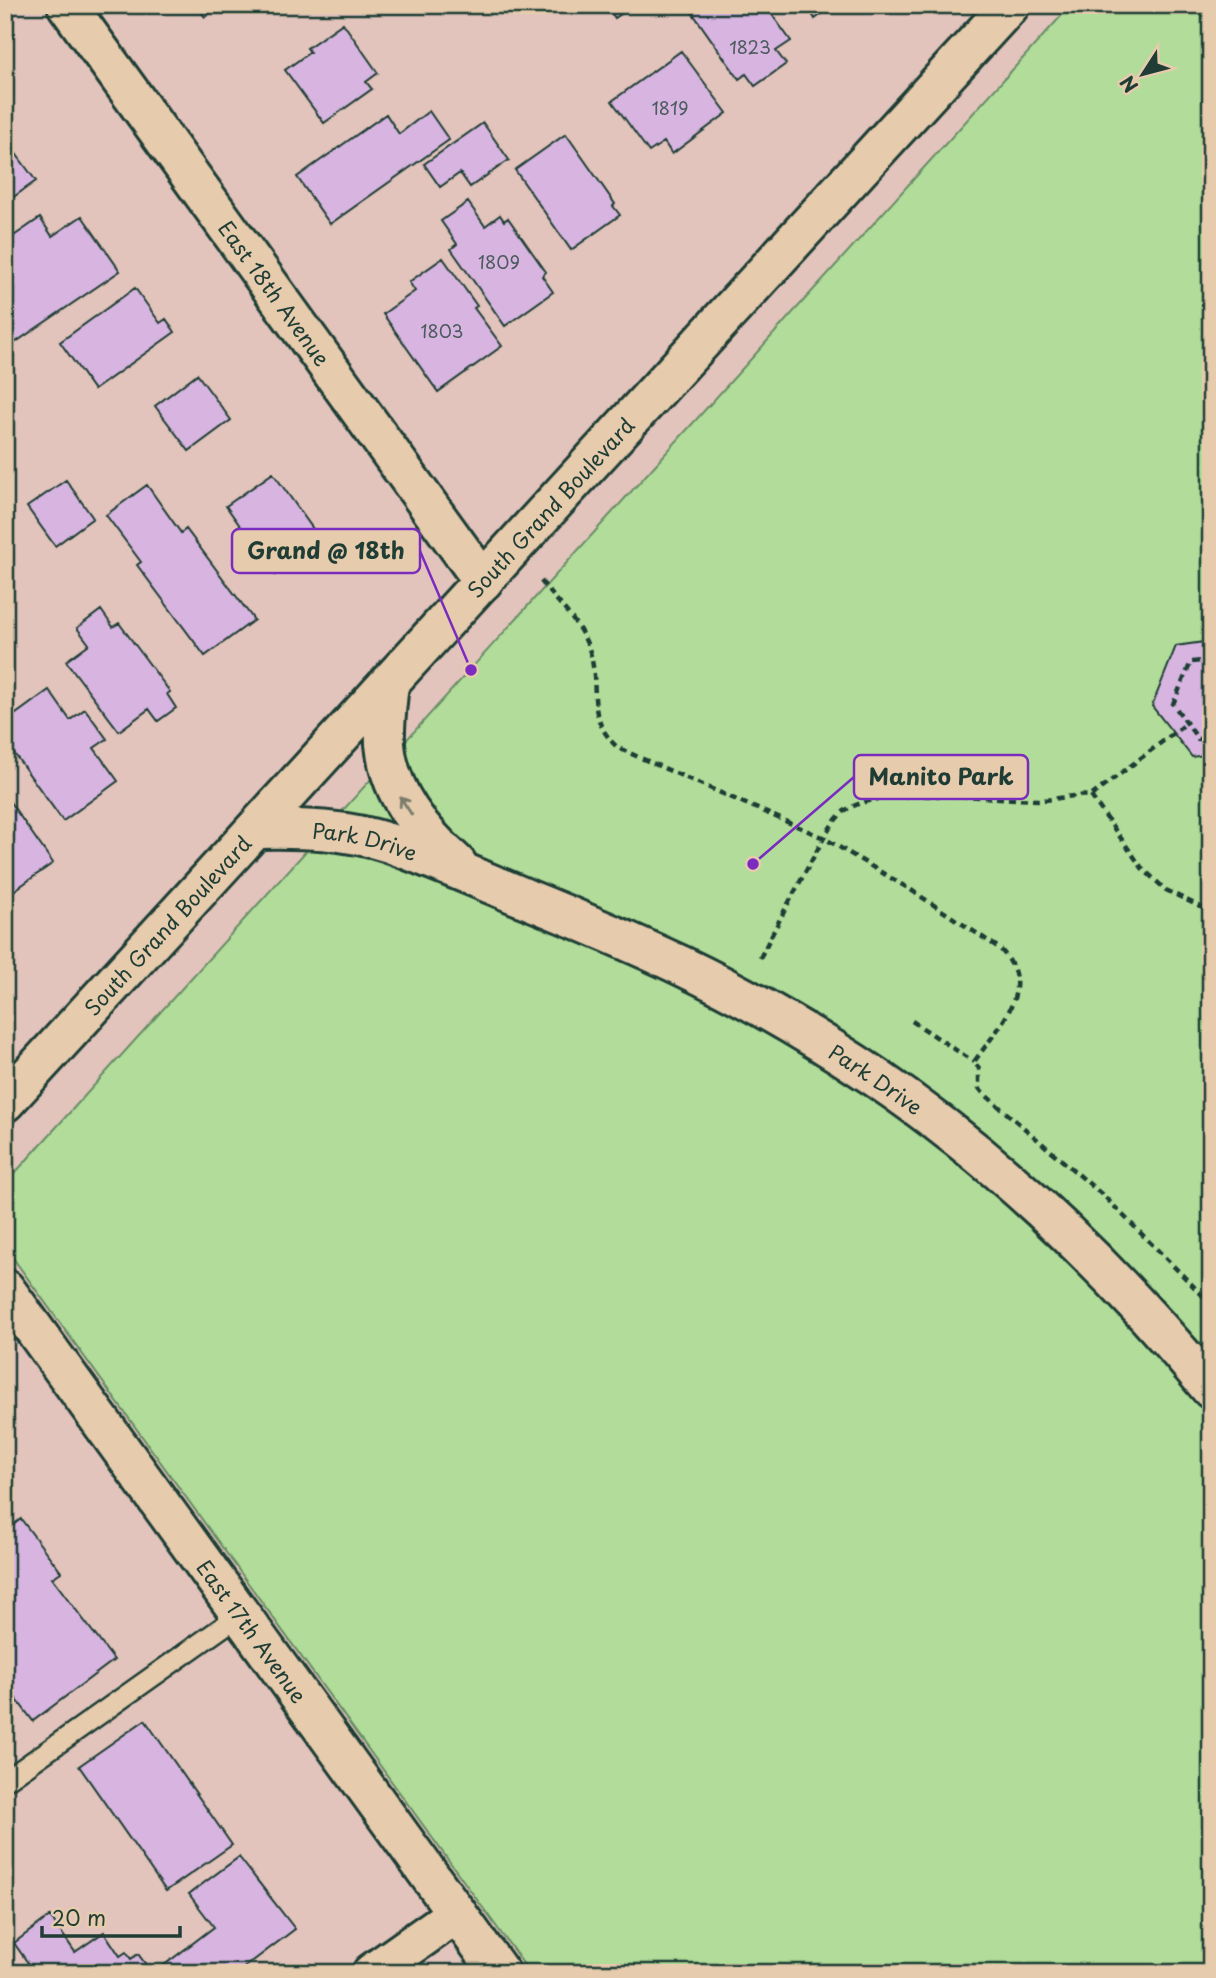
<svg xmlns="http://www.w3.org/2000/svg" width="1216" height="1978" font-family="'Playpen Sans',sans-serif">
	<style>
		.green { fill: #b1dc99; stroke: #688c66; stroke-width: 2 }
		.building { fill: #d7b5e0; stroke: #1f3d34; stroke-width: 2 }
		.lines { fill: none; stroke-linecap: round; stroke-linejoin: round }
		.lane-casing { stroke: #1f3d34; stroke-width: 24 }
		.street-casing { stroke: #1f3d34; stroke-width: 44 }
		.secondary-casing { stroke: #1f3d34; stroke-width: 44 }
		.path { stroke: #1f3d34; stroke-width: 4.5; stroke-dasharray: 7 5; stroke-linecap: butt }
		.lane { stroke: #e6cbad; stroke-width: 19 }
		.street { stroke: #e6cbad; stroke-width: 38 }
		.secondary { stroke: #e6cbad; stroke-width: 38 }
		.oneway { stroke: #797d6a }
		.labels { text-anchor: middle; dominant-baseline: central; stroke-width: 5; stroke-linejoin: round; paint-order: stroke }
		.number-label { font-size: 18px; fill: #4d5b5f }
		.street-label { font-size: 21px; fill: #1f3d34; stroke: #e6cbad }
		.leader { fill: none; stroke: #7b2cbf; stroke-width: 2.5 }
		.callout-dot { fill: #7b2cbf; stroke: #e6cbad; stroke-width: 2.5 }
		.callout { fill: #e6cbad; stroke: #7b2cbf; stroke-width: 2.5 }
		.callout-label { font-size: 23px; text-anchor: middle; font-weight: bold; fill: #1f3d34 }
	</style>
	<rect width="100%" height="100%" fill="#e2c4bc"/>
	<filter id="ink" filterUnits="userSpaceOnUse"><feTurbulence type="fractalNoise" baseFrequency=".0143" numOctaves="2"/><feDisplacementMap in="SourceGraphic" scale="14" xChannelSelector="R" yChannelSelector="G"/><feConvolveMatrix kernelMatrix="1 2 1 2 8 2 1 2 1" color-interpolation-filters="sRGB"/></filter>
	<g filter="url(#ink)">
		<!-- green -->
		<path class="green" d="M1071,5H1211V1973H530L5,1247V1184Z"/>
		<!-- building -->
		<path class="building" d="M196,5H220L205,17Z
			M606,5H634L615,18Z
			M687,5H765L791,41L776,51L786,64L755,86L746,74L739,79Z
			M807,5H834L815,19Z
			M343,23L378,73L366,82L372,89L324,123L285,70L310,52L307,48Z
			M681,51L727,113L672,154L664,142L649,152L612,101Z
			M429,111L449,140L330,224L297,177L386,114L399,134Z
			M483,123L509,160L470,187L460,173L440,187L424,164Z
			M566,134L615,204L613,206L620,215L571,250L515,170Z
			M6,140L36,181L5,203V141Z
			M468,202L485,226L500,215L504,221L508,218L546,272L542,276L553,292L505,326L451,249L457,244L441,221Z
			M82,216L120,271L10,346L5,338V242L40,218L52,236Z
			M443,258L477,306L474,308L502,346L438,392L383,314L415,291L409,282Z
			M135,288L160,323L166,319L175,332L94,390L60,342Z
			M197,374L231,420L189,451L155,406Z
			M273,473L323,543L307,553L311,558L293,570L290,565L275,575L226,506Z
			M66,480L93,518L55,546L27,507Z
			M147,485L181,533L186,529L254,620L205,656L137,565L141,562L106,515Z
			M101,610L113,627L119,623L170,692L167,694L176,708L158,721L149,709L119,731L66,661L89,644L77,628Z
			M1211,641V754L1192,757L1152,706L1176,646Z
			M49,690L70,720L85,709L107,739L94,748L118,781L63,821L5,741V722Z
			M5,795L53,863L5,897Z
			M21,1519L61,1572L52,1578L114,1660L33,1721L5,1684V1531Z
			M145,1720L232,1845L166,1891L79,1766Z
			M239,1857L295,1929L237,1973H168L163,1966L214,1927L189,1894Z
			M50,1916L75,1952L104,1932L120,1956L126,1952L131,1959L138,1954L152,1973H35L14,1943Z"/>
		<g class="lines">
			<!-- lane casing -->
			<g class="lane-casing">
				<path id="lane" d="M5,1781L241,1614"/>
			</g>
			<!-- street casing -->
			<g class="street-casing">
				<g id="street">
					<path id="s1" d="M67,5L483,581"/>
					<path d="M389,683C387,703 384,724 385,744C389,793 421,832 457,864"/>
					<path id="s2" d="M256,829C301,828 346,829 389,843C436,860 481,880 527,899C579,920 631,942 682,966C747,997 815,1037 875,1077C1002,1163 1113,1271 1211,1389"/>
					<path id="s3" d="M5,1289L500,1973"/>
					<path d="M372,1973L457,1913"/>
				</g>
			</g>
			<!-- secondary casing -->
			<g class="secondary-casing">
				<g id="secondary">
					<path id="s4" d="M5,1102L1010,5"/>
				</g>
			</g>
			<!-- path -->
			<path class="path" d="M541,581C558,603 582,625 590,652C601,691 584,716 618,748L824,838L911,890L999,948C1040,988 998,1027 974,1062L979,1068V1088L982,1092L1106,1198L1211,1304
				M1211,660L1191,662L1173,704L1198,739L1211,737
				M1091,796L1142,868L1166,890L1211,912
				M760,958C777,924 795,891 813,858C820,845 831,823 842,813C873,785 995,799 1038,800C1056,800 1073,794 1091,796L1187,723
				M912,1021L974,1062"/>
			<!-- lane -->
			<use href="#lane" class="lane"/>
			<!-- street -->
			<use href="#street" class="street"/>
			<!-- secondary -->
			<use href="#secondary" class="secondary"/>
		</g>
		<!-- one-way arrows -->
		<defs><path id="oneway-shaft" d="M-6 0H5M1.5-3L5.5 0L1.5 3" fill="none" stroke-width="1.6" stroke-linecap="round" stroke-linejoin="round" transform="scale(1.75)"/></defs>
		<use class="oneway" href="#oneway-shaft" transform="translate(406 806) rotate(-123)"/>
	</g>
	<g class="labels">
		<!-- number labels -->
		<g class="number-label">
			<text x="750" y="46">1823</text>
			<text x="670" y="107">1819</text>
			<text x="499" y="261">1809</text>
			<text x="442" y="330">1803</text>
		</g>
		<!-- street labels -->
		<g class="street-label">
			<text stroke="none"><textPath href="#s1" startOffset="355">East 18th Avenue</textPath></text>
			<text stroke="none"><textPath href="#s4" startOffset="807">South Grand Boulevard</textPath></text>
			<text stroke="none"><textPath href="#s2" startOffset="110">Park Drive</textPath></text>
			<text stroke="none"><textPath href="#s4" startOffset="240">South Grand Boulevard</textPath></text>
			<text stroke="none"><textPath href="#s2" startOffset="677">Park Drive</textPath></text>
			<text stroke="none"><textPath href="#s3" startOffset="422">East 17th Avenue</textPath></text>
		</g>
	</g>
	<!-- callouts -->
	<path class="leader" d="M471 670L420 551M753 864L854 777"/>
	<g class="callout-dot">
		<circle cx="471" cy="670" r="7"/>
		<circle cx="753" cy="864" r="7"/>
	</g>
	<g class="callout">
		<rect x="232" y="529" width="188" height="44" rx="7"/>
		<rect x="854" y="755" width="174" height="44" rx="7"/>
	</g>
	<g class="callout-label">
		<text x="326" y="559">Grand @ 18th</text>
		<text x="941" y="785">Manito Park</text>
	</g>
	<!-- margin -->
	<rect width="1216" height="1978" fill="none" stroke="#e6cbad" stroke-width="28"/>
	<rect x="14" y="14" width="1188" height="1950" fill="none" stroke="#1f3d34" stroke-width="2.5" filter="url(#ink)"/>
	<!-- north arrow -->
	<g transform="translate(1143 74) rotate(234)" stroke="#e6cbad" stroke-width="5" paint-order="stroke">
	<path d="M0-5L12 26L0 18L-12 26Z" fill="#1f3d34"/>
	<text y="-10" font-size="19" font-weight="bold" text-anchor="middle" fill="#1f3d34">N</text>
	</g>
	<!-- scale -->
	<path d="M42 1926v10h138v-10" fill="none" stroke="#1f3d34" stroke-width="3.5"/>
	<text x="52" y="1926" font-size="21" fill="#1f3d34" stroke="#e6cbad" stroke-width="5" paint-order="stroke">20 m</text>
</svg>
